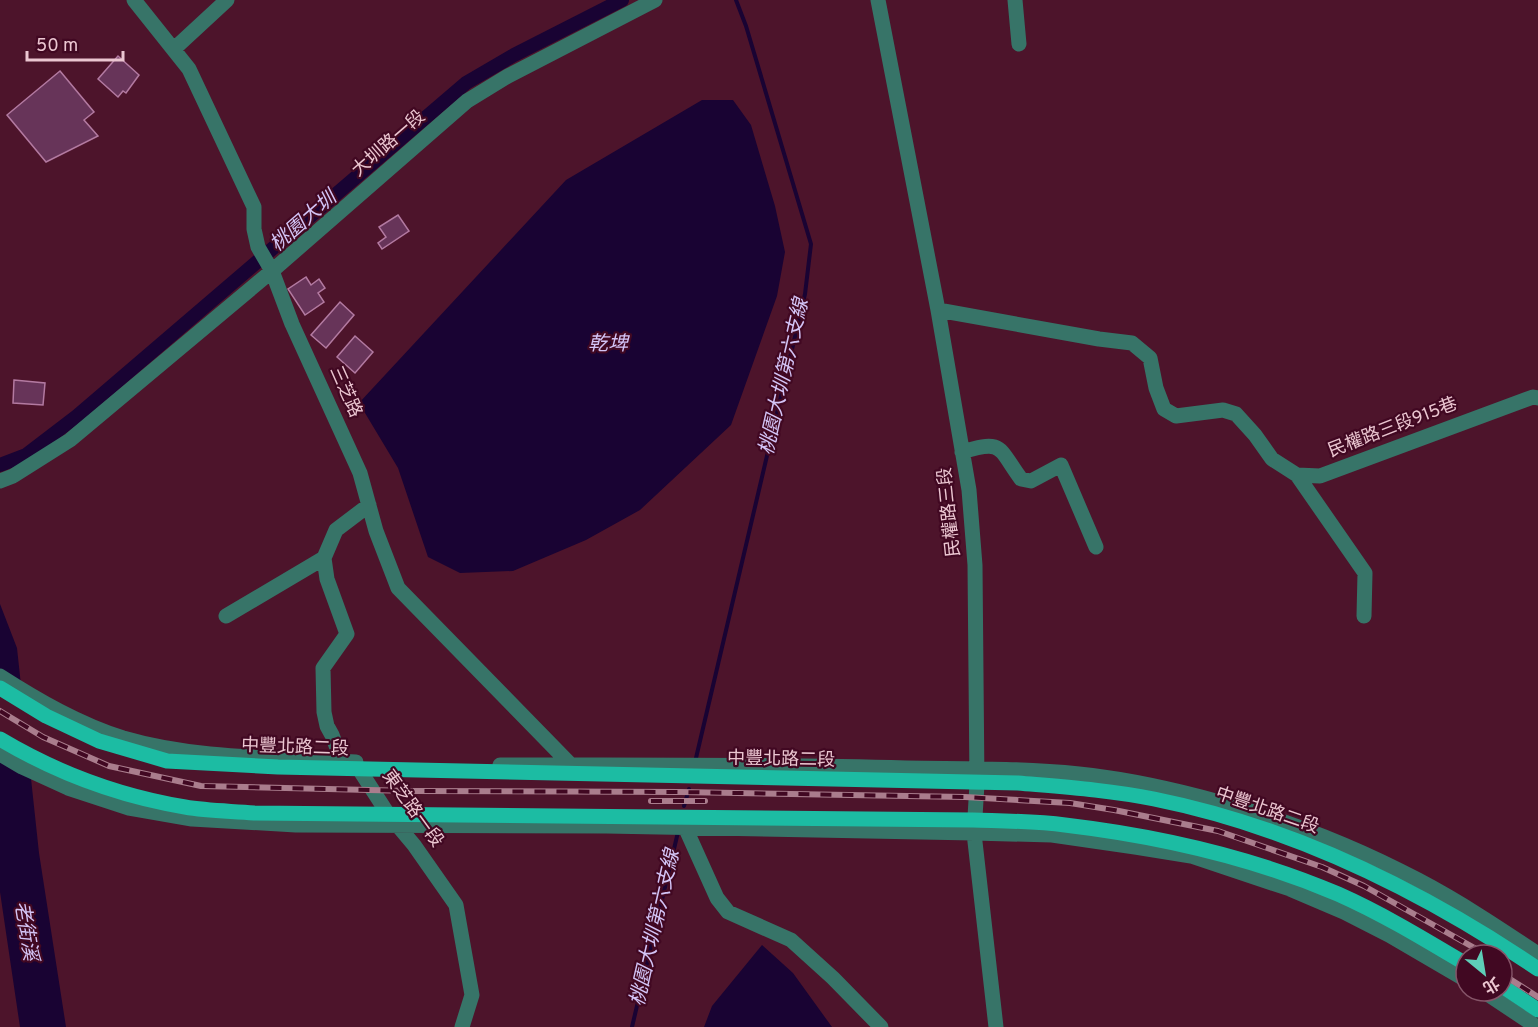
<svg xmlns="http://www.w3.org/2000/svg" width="1538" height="1027" font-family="Overpass,'Noto Sans TC',sans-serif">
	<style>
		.water { fill: #190333 }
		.pier { fill: #4d142b }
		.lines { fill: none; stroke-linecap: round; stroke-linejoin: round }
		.stream { stroke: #190333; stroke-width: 4 }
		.canal { stroke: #190333; stroke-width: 14 }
		.building { fill: #673459; stroke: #b37aa1; stroke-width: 1.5 }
		.minor { stroke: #377468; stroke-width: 15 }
		.major { stroke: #1cbca3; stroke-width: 15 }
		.rail-casing { stroke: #aa7d8d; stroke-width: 6 }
		.rail { stroke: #410822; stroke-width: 4; stroke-dasharray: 11; stroke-linecap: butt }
		.labels { text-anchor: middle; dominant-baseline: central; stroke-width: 4.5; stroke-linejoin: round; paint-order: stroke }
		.street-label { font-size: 18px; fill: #ebc6d1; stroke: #410822 }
		.water-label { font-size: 20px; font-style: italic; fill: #d3c4f6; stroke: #410822 }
	</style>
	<rect width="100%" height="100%" fill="#4d142b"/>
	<!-- water -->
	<path class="water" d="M702,100H733L751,125L775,206L785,252L777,296L731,425L640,510L586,540L513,571L460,573L428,557L398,468L359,403L566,180Z
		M0,604L17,648L39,853L66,1027H20L0,892Z
		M762,945L793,973L832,1027H704L712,1006Z"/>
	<!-- pier -->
	<path class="pier" d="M0,669L24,684L34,778L0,760Z"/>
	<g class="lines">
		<!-- stream -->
		<path class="stream" d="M696,758L805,294L811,244L746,26L736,0
			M684,806L689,789
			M632,1027L678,832"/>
		<!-- canal -->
		<path class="canal" d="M0,465L26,455L77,416L466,83L514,55L622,0"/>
	</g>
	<!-- building -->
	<path class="building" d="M118,56L139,75L126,93L123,91L118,97L98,79Z
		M60,71L94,112L84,120L98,136L46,162L7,115Z
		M398,215L409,231L382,249L378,243L386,237L379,227Z
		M306,277L311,285L319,279L325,288L318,293L324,302L305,315L288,289Z
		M340,302L354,315L326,348L311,335Z
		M355,336L373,352L355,373L337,357Z
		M14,380L45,383L43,405L13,403Z"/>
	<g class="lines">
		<!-- minor -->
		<path class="minor" d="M134,0L189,69L254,207V229L258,247L272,271L292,324L360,473L376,531L398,588L571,765
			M878,0L938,310L969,490L975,565L977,784L974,833L996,1027
			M1015,0L1019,44
			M174,49L227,0
			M938,310L1099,339L1132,343L1150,358L1156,388L1164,409L1176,416L1223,410L1236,414L1255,435L1272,459L1297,475L1320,476L1533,397L1538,398
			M962,452C1004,439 998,448 1021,479L1031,481L1061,465L1096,547
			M1297,475L1365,573L1364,616
			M0,481L13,476L70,440L272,271L467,101L508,76L655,0
			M369,505L336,530L324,558L327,579L347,634L323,668L324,712L327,726L332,735L342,761L359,769L388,814L414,845L456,905L472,995L462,1027
			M226,616L324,558
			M0,676C39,701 79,724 123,738C198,760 279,757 356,762
			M0,754L22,767L68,788L129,808L192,819L296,825L606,826L974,833L1052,835L1135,847L1191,856L1290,889L1344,912L1389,935L1466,980
			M500,765C635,765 771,764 906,768C963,769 1022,768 1079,774C1120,778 1162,787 1201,797C1276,816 1350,844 1418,880C1460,902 1499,928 1538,954
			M685,827L717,898L728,912L791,940L833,978L881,1027
			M1483,991L1537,1027"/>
		<!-- major -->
		<path class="major" d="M0,688L46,716L99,741L167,761L278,767L1018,783C1064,787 1109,790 1154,799C1293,827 1421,890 1538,969
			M0,739C57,773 119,796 185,807C208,811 232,811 254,813L973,820C1004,821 1035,821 1065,825C1158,836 1251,857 1338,894C1383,914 1424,939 1466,964
			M1502,986L1538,1010"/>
		<!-- rail casing -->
		<g class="rail-casing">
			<path id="rail" d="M0,711L43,737L109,766L201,786L411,791L681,792L965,797L1070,803L1114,810L1218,831L1322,867L1364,886L1487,955
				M651,801H705
				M1502,974L1538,997"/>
		</g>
		<!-- rail -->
		<use href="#rail" class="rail"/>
	</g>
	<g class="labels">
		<!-- street labels -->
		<g class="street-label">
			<text transform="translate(389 144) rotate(-41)">大圳路一段</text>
			<text transform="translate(345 392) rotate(66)">三芝路</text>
			<text transform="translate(1393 428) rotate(-21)">民權路三段915巷</text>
			<text transform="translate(950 512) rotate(-96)">民權路三段</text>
			<text transform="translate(295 748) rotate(2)">中豐北路二段</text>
			<text transform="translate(781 760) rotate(1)">中豐北路二段</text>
			<text transform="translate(412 809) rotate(54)">東芝路一段</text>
			<text transform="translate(1267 811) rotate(19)">中豐北路二段</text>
		</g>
		<!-- water labels -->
		<g class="water-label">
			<text transform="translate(304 222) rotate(-41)">桃園大圳</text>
			<text x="608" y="345">乾埤</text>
			<text transform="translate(785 377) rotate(-77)">桃園大圳第六支線</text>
			<text transform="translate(656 928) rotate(-77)">桃園大圳第六支線</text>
			<text transform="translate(25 931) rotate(81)">老街溪</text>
		</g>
	</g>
	<!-- north arrow -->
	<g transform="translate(1484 973) rotate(150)"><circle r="28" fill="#410822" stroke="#855468" stroke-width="1.5"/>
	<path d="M0-4.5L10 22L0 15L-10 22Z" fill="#5eceb8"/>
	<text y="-9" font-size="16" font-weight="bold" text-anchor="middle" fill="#ebc6d1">北</text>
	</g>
	<!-- scale -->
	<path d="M27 51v9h96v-9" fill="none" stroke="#ebc6d1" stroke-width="3"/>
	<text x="36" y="51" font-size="18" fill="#ebc6d1" stroke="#410822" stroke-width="4.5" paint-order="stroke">50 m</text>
</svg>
